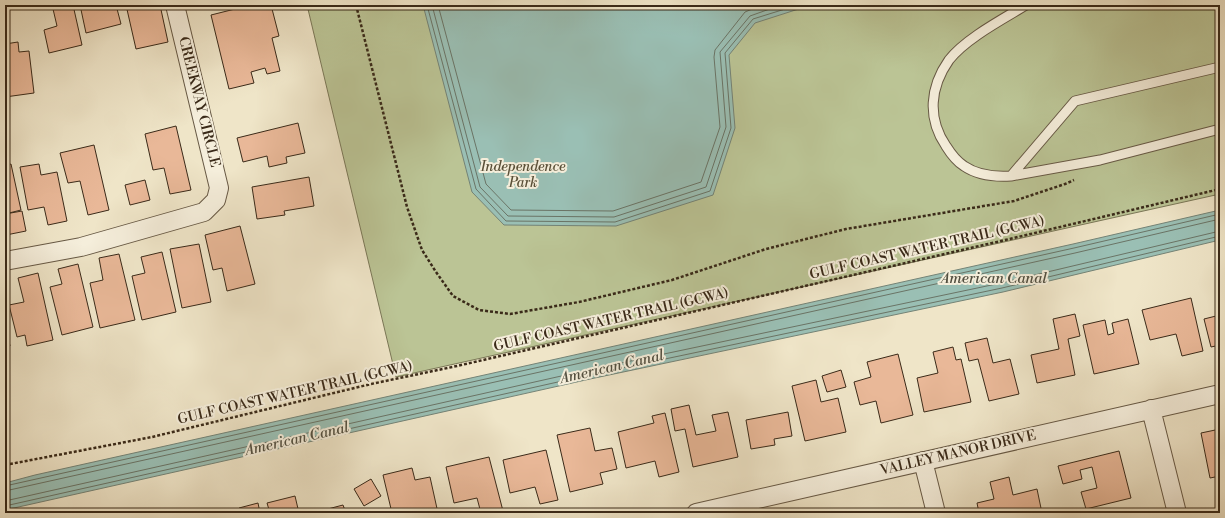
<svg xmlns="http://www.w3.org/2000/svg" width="1225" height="518" font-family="'Libre Bodoni',serif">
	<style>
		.green { fill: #bbc495; stroke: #7a7757 }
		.water { fill: #9abfb4; stroke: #748376 }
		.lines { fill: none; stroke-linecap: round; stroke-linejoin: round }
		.shore { stroke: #6a7466; stroke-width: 1 }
		.building { fill: #e9b898; stroke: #3a2a19 }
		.lane-casing { stroke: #675945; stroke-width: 11 }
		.street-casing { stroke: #675945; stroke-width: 20 }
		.path { stroke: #3a2a19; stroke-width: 2.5; stroke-dasharray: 3 2; stroke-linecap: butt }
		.lane { stroke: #f5eedb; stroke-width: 9 }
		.street { stroke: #f5eedb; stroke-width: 18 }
		.labels { text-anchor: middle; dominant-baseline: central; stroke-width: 4; stroke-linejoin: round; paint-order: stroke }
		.street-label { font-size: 14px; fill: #3a2a19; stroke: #f5eedb }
		.park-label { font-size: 14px; font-style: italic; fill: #5a5038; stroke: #f5eedb }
		.water-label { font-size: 15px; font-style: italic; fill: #524f40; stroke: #f5eedb }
	</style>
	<rect width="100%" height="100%" fill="#efe5c8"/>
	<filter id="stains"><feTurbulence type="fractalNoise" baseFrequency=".005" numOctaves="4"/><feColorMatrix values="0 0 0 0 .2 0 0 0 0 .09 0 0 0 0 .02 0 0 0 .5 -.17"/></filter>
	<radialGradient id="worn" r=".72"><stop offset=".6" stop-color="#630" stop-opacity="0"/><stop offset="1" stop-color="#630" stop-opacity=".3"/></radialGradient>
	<!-- green -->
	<path class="green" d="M307,5H1220V194L396,377Z"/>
	<!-- water -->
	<path class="water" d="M423,5H811L755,23L729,55L735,128L713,195L616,226L504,225L472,192Z
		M1220,210V240L1003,292L590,379L5,510V483L35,475L1073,244Z"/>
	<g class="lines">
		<!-- shore -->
		<path class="shore" d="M427,5L476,189L506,221L615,222L710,191L731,128L725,53L753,19L798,5
			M432,5L480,187L508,216L614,217L706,187L726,127L720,52L750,16L781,5
			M438,5L486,184L511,210L613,211L701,182L720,127L714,57L715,50L745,12L762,5
			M5,486L1074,248L1220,214
			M5,491L1075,253L1220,219
			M5,501L588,370L1001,283L1220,231
			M5,506L589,375L1002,288L1220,236"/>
	</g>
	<!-- building -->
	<path class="building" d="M70,5H73L82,45L49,53L44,30L57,26L53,9Z
		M80,5H116L121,24L86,33Z
		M126,5H160L168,42L136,49Z
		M251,5H271L279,36L272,38L280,71L267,74L265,68L251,72L254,83L229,89L211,15Z
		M18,42L19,52L29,51L34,93L5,97V44Z
		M298,123L305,153L286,157L287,163L269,167L267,156L243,162L237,138Z
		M176,126L191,190L170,194L164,168L153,170L145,134Z
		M94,145L109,210L88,215L80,181L68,183L60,153Z
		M11,164L21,210L5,214V166Z
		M39,164L41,175L57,172L67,221L48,225L44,207L28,210L20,167Z
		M309,177L314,206L284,211L285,215L257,219L252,187Z
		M145,180L150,200L130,205L125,185Z
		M22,211L26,231L6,235L5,214Z
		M240,226L255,284L227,291L222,268L213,270L205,235Z
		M199,244L211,302L182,308L170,249Z
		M162,252L176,312L142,320L132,276L145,273L141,257Z
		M119,254L135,320L100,328L90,283L103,280L99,258Z
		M78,264L93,327L62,335L50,287L62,284L58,269Z
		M38,273L53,340L27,346L25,335L17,337L9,305L24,302L18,278Z
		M1191,298L1203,351L1182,356L1176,334L1150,340L1142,310Z
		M1075,314L1080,336L1068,339L1075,375L1037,383L1031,355L1059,349L1053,319Z
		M1220,315V345L1211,347L1204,319Z
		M1128,319L1139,364L1094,374L1083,325L1105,320L1108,335L1114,333L1112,323Z
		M5,322L10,346L5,347Z
		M987,338L993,363L1010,359L1019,394L989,401L978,359L969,361L965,343Z
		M953,347L956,360L961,359L971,402L924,412L917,378L938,373L933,352Z
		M898,354L913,415L881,423L876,401L860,405L854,382L871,377L867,362Z
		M841,370L846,387L827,392L822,376Z
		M816,380L821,402L838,398L846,432L805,441L792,386Z
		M689,405L696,435L716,431L712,415L728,412L738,457L693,467L685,429L675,431L671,409Z
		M788,412L792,436L774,439L775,445L751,449L746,420Z
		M665,413L679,472L659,477L655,461L626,468L618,432L654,423L652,416Z
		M590,428L595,451L612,448L617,469L600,473L603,484L570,492L557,435Z
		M1220,429V476L1210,478L1201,433Z
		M546,450L558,500L540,504L535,487L510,493L503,460Z
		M1119,451L1131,498L1086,509L1081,492L1097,488L1092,467L1080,470L1082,479L1063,484L1058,466Z
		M489,457L503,511L495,513H481L477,498L454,503L446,467Z
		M412,468L415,480L430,477L438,513H415L414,509L398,513H392L383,475Z
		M1009,477L1013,495L1037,489L1042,513H979L977,503L994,499L990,482Z
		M371,479L381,496L364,506L354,489Z
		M295,496L299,513H270L267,503Z
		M258,503L260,513H241L239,508Z
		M343,505L346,513H325L324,510Z"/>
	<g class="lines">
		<!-- lane casing -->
		<g class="lane-casing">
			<path id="lane" d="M1026,5C1003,19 965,39 949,60C930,87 927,118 946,146C951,154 956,161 964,166C977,175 995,177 1011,176L1100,160L1220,129
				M1011,176L1075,101L1220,67"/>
		</g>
		<!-- street casing -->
		<g class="street-casing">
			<path id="street" d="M5,261L81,247L204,212L216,200L219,188L175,5
				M1151,409L1177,513
				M923,461L936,513
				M696,513L1220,394"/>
		</g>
		<!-- path -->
		<path class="path" d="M356,5L407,207L422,250L436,272L453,296L479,310L510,314L579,302L672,280L766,249L846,229L1014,201L1065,184L1074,180
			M5,465L152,437L371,384L457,366L1001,241L1220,189"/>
		<!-- lane -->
		<use href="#lane" class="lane"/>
		<!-- street -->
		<use href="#street" class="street"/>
	</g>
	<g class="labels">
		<!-- street labels -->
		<g class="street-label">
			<text transform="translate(199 102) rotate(76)">CREEKWAY CIRCLE</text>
			<text transform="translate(927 248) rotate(-13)">GULF COAST WATER TRAIL (GCWA)</text>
			<text transform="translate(611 320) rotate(-13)">GULF COAST WATER TRAIL (GCWA)</text>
			<text transform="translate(295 393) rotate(-13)">GULF COAST WATER TRAIL (GCWA)</text>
			<text transform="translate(958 453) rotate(-13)">VALLEY MANOR DRIVE</text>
		</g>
		<!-- park labels -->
		<g class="park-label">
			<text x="523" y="167">Independence<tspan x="523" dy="16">Park</tspan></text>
		</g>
		<!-- water labels -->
		<g class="water-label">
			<text x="994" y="278">American Canal</text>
			<text transform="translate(612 367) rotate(-13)">American Canal</text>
			<text transform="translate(297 439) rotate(-13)">American Canal</text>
		</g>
	</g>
	<!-- margin -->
	<rect width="1225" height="518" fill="none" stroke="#efe5c8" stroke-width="20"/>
	<rect x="6" y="6" width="1213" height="506" fill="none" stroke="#3a2a19" stroke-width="2"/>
	<rect x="10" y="10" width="1205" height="498" fill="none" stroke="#3a2a19"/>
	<rect width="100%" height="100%" filter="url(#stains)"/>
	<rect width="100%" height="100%" fill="url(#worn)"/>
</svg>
